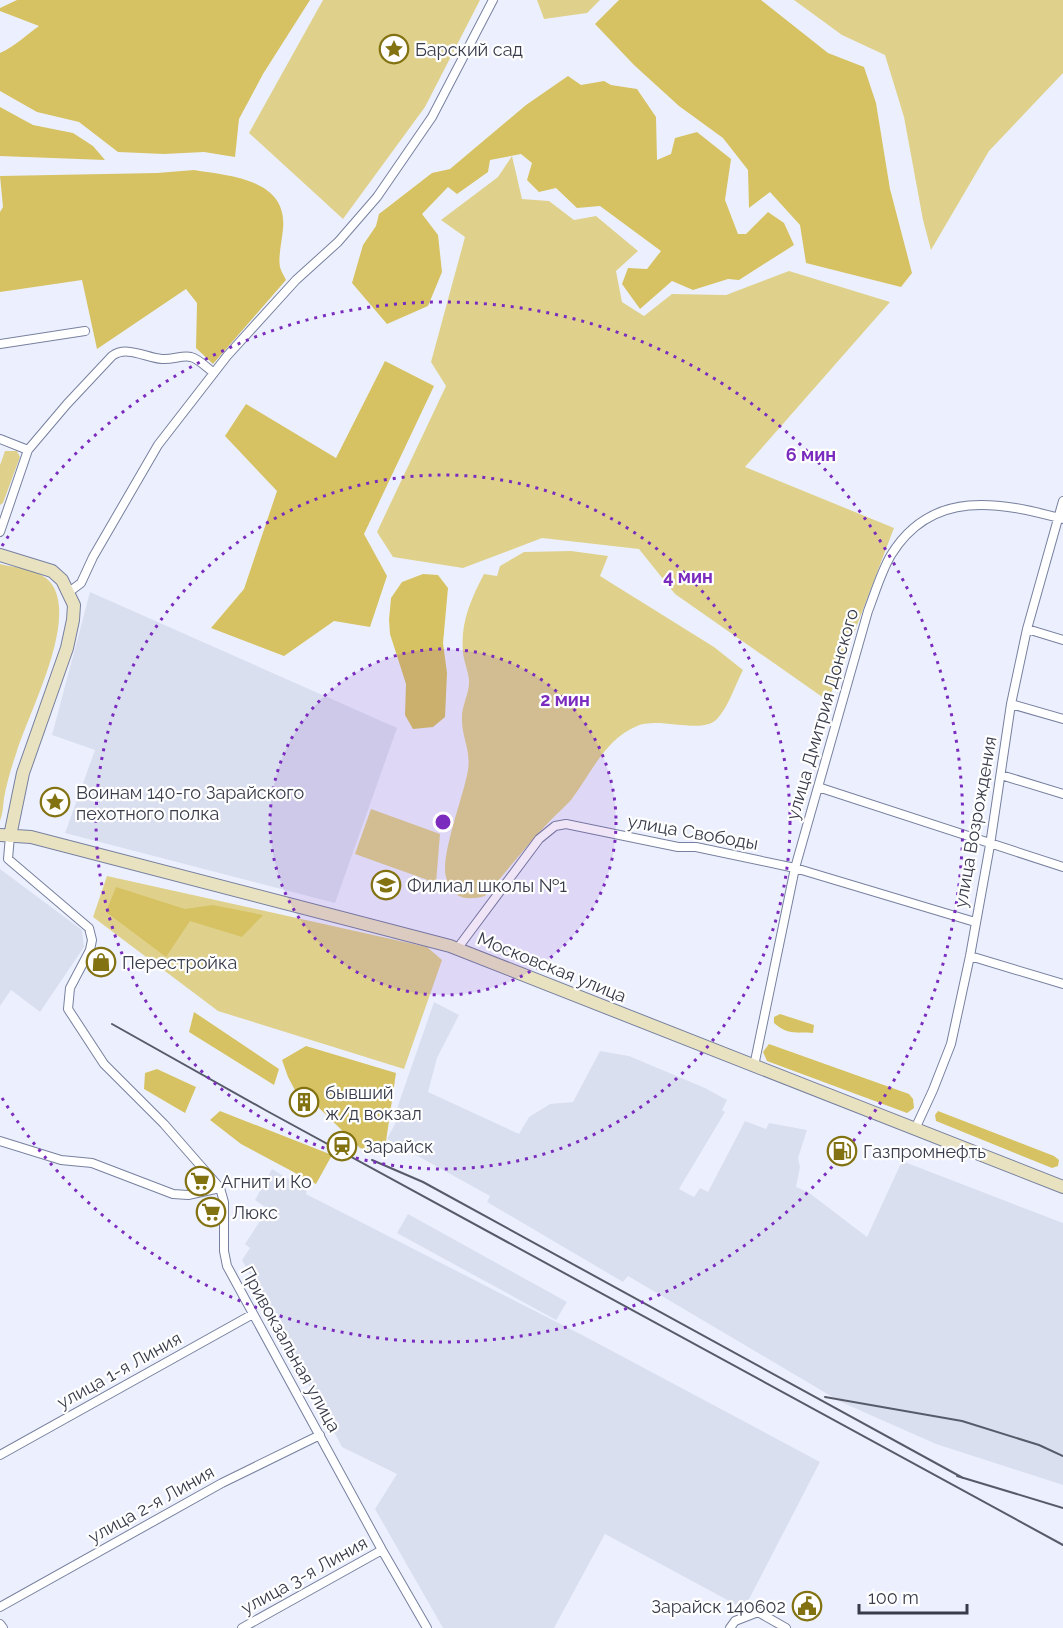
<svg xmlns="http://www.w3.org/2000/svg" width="1063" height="1628" font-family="Raleway,sans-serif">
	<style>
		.built { fill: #dadff0 }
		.green { fill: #dfd18c }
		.forest { fill: #d6c262 }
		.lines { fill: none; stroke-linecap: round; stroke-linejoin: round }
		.minor-casing { stroke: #77809f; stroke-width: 10 }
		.secondary-casing { stroke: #77809f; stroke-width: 14 }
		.minor { stroke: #fff; stroke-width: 8 }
		.secondary { stroke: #e9e2c1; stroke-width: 12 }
		.rail { stroke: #575b69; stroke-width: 2 }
		.ring { fill: none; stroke: #7b2cbf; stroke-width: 3; stroke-dasharray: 3 6 }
		.labels { text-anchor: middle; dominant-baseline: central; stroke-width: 4.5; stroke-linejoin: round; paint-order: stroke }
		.poi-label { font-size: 18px; fill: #383c4a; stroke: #fff; text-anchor: start }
		.street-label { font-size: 18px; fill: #383c4a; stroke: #fff }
		.centre { fill: #7b2cbf; stroke: #fff; stroke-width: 3 }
		.ring-label { font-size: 18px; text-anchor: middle; font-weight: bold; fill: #7b2cbf; stroke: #fff; stroke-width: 4.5; stroke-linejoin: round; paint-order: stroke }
	</style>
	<rect width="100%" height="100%" fill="#ecf0fe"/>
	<!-- built -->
	<path class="built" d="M90,592L397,728L335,903L65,833L95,750L52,735Z
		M0,869L82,930L84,947L40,1012L11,990L0,1006Z
		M434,1002L459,1015L437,1058L428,1092L519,1134L529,1117L550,1104L573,1102L600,1051L629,1056L705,1088L727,1100L722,1110L725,1112L679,1189L694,1197L700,1188L708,1192L745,1121L766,1129L769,1123L807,1130L798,1158L800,1167L796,1187L808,1192L867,1237L902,1161L1063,1223V1485L936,1444L841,1402L628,1276L623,1282L487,1202L490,1196L387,1139L396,1122L393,1120Z
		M272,1169L307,1190L306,1194L584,1336L820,1462L744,1609L605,1534L554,1628H443L375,1509L397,1474L342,1447L242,1260L250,1248L245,1244L268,1209L255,1200Z
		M408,1214L567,1302L556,1320L397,1233Z"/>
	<!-- green -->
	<path class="green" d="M323,0H480L425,107L343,219L249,133Z
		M537,0H600L587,13L544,19Z
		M794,0H1063V73L989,151L931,250L923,220L904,117L885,55L842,35Z
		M512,156L522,199L549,201L574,220L596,216L638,251L616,271L622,302L644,316L672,294L726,295L789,271L890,302L745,467L894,528L828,701L675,594L639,549L542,538L463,568L393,557L377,532L446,386L431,362L465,237L441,220L498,177Z
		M5,451H17L20,457L3,503L0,505V465Z
		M571,551L608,556L600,576L714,647L743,670C735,685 729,706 717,719C702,735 659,716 637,726C604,740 591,774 571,800C564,808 555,815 548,823C526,846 506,872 485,896C466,901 452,899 446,877C440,856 464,795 468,770C471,750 462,738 462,720C461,706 470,693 469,680C468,670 464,662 463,653C460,623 471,599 484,574L497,576L500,566L524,552Z
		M0,564C16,568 40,569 51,583C79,620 28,713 16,754C11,768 7,783 4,798C3,806 3,813 0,821Z
		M371,809L440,834L436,883L355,854Z
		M107,876L427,947L442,960L404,1069L218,1011L93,917Z"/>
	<!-- forest -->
	<path class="forest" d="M17,0H310L263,74L239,119L235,157L204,152L164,154L118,152L79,122L37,112L0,91V53C14,47 26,35 39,26L0,11V8Z
		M619,0H761L828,53L864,67L876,103L890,189L912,273L901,287L806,263L800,225L770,192L749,208L748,170L723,138L679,106L634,65L595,24Z
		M568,76L581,85L604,81L611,85L637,89L656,117L657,160L671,154L675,138L697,132L731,159L725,200L738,234H746L768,212L784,223L794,245L739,280L728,279L693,290L672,281L640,309L622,284L628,268L647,269L661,251L600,206L577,208L556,188L539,192L527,180L532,163L521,154L490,160L488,172L457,194L448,187L422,214L438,235L442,272L428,306L387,324L352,283L363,245L376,226L379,214L432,173L450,169L526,105Z
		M0,107L33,125L73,133L93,146L105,160L0,156Z
		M194,170C231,176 288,179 283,229C282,241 278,256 280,267C281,271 284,276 286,280L213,364L196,348L197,303L186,289L97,349L82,280L0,292V212L3,207L0,176L157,173Z
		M385,361L434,386L364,534L387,576L370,627L334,621L284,656L211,628L244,589L277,491L225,436L246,404L336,458Z
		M423,574L438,575L448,588L443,643L447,673L445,717L433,727L413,729L405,715L406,684L390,634L389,620L391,598L402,582Z
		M116,887L185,909L213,905L263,915L242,937L190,921L166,957L106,912Z
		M194,1012L279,1069L274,1085L189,1032Z
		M780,1014L814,1025L813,1033C797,1032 787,1035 774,1023V1017Z
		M769,1044L909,1094L913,1099L914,1108L907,1113L767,1061L763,1052Z
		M306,1046L396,1073L384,1155L360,1148L315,1104L297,1094L288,1077L282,1060Z
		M157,1069L196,1087L185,1113L144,1089L145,1073Z
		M220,1111L332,1155L316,1184L241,1144L210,1120Z
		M938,1111L1054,1156L1059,1160L1058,1166L1052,1168L936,1121L935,1115Z"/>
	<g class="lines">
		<!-- minor casing -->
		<g class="minor-casing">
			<path id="minor" d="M0,344L85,331
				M0,439L28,450
				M0,532L28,450L67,404L112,356C127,345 146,358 162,359C172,360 182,355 191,357C199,359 207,368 214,373
				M69,592L81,583L93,557L158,445L227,356L296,280L338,242L377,197L432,117L493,0
				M1027,629L1063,640
				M1011,704L1063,719
				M1001,775L1063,794
				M818,787L1063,867
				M10,836L8,859L89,928L92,940L90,950L70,988L68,1009L104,1064L164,1124L220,1188L224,1202V1251L227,1266L382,1550L427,1628
				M457,949L539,839L555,826L566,824L678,847H696L795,868L975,922
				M970,956L1063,984
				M754,1066L795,868L868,611C875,593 881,572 891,555C932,488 1000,502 1063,519
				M915,1129L933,1090L951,1044L970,956L990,845L1011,704L1027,629L1063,501
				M0,1141L61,1160L92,1163L173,1194L188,1195L220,1188
				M0,1455L253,1314
				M0,1607L222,1483L320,1435
				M0,1624L3,1628
				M242,1628L382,1550
				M730,1628L735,1621L758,1612L786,1628"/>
		</g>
		<!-- secondary casing -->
		<g class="secondary-casing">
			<path id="secondary" d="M0,555L52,571L62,580L74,605L73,620L67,648L23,773L10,836
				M0,835L31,837L450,946L1063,1187"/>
		</g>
		<!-- minor -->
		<use href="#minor" class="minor"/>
		<!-- secondary -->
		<use href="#secondary" class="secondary"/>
		<!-- rail -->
		<path class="rail" d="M112,1024L267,1111L1063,1545
			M372,1160L423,1182L963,1478
			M825,1397L962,1421L1039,1445L1063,1456
			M957,1476L1063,1508"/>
	</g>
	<!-- distance rings -->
	<circle cx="443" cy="822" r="173" fill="#7b2cbf" fill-opacity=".12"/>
	<g class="ring">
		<circle cx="443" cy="822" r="173"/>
		<circle cx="443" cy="822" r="347"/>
		<path d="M2 546A520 520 0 1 1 2 1098"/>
	</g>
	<!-- icons -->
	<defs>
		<g id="sight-ring" transform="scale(1.5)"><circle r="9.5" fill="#fff" stroke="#837212" stroke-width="1.5"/><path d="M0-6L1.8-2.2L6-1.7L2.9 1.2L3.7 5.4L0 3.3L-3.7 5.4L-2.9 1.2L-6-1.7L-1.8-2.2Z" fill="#837212"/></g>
		<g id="school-ring" transform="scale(1.5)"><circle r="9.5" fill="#fff" stroke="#837212" stroke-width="1.5"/><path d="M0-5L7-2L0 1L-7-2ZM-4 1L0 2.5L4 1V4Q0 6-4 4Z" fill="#837212"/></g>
		<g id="shop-ring" transform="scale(1.5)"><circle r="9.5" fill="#fff" stroke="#837212" stroke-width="1.5"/><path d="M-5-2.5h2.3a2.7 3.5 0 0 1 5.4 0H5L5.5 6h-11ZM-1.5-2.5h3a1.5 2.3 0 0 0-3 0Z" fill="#837212"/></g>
		<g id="building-ring" transform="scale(1.5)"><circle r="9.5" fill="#fff" stroke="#837212" stroke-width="1.5"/><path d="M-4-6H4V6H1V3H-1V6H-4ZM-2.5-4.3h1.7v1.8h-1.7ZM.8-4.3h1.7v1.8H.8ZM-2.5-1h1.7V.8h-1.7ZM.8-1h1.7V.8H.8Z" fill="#837212"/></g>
		<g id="station-ring" transform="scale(1.5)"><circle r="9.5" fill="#fff" stroke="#837212" stroke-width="1.5"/><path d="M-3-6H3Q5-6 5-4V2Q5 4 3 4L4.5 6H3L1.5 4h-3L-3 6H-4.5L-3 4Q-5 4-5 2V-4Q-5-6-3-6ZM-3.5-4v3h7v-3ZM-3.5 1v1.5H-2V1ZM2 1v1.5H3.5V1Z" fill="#837212"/></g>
		<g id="fuel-ring" transform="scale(1.5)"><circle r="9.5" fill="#fff" stroke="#837212" stroke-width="1.5"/><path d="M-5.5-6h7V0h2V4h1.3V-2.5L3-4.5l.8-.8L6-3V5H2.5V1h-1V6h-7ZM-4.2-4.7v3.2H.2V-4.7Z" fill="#837212"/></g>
		<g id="supermarket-ring" transform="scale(1.5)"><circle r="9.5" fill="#fff" stroke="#837212" stroke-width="1.5"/><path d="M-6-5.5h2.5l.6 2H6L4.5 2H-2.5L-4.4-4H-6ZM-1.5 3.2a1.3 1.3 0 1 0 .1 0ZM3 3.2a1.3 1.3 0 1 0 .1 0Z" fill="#837212"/></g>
		<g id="civic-ring" transform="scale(1.5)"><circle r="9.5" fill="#fff" stroke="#837212" stroke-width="1.5"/><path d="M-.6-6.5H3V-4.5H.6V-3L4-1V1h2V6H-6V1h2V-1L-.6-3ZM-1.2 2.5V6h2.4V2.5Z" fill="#837212"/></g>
	</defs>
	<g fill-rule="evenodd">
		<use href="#sight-ring" x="394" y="49"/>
		<use href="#sight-ring" x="55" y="802"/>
		<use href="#school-ring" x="386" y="885"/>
		<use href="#shop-ring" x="101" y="962"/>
		<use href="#building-ring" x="304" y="1102"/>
		<use href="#station-ring" x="342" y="1146"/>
		<use href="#fuel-ring" x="842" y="1151"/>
		<use href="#supermarket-ring" x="200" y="1181"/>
		<use href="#supermarket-ring" x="211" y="1212"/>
		<use href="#civic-ring" x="807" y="1606"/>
	</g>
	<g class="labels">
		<!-- poi labels -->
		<g class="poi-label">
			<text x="415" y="49">Барский сад</text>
			<text x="76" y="792">Воинам 140-го Зарайского<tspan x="76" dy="21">пехотного полка</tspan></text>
			<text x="407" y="885">Филиал школы №1</text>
			<text x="122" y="962">Перестройка</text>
			<text x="325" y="1092">бывший<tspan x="325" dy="21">ж/д вокзал</tspan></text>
			<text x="363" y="1146">Зарайск</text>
			<text x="863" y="1151">Газпромнефть</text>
			<text x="221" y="1181">Агнит и Ко</text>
			<text x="232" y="1212">Люкс</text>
			<text x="786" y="1606" text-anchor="end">Зарайск 140602</text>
		</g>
		<!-- street labels -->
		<g class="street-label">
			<text transform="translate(822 714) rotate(-74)">улица Дмитрия Донского</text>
			<text transform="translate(975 822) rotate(-80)">улица Возрождения</text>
			<text transform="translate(693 832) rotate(10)">улица Свободы</text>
			<text transform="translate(552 967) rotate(22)">Московская улица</text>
			<text transform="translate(291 1349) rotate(61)">Привокзальная улица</text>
			<text transform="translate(119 1370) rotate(-29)">улица 1-я Линия</text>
			<text transform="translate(151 1504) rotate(-29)">улица 2-я Линия</text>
			<text transform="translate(304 1575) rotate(-29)">улица 3-я Линия</text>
		</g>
	</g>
	<circle cx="443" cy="822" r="9" class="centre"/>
	<g class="ring-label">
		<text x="811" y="461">6 мин</text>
		<text x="688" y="583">4 мин</text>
		<text x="565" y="706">2 мин</text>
	</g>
	<!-- scale -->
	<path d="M859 1604v9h108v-9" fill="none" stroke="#383c4a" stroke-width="3"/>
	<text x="868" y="1604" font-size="18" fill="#383c4a" stroke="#ffffff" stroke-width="4.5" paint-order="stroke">100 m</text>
</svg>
